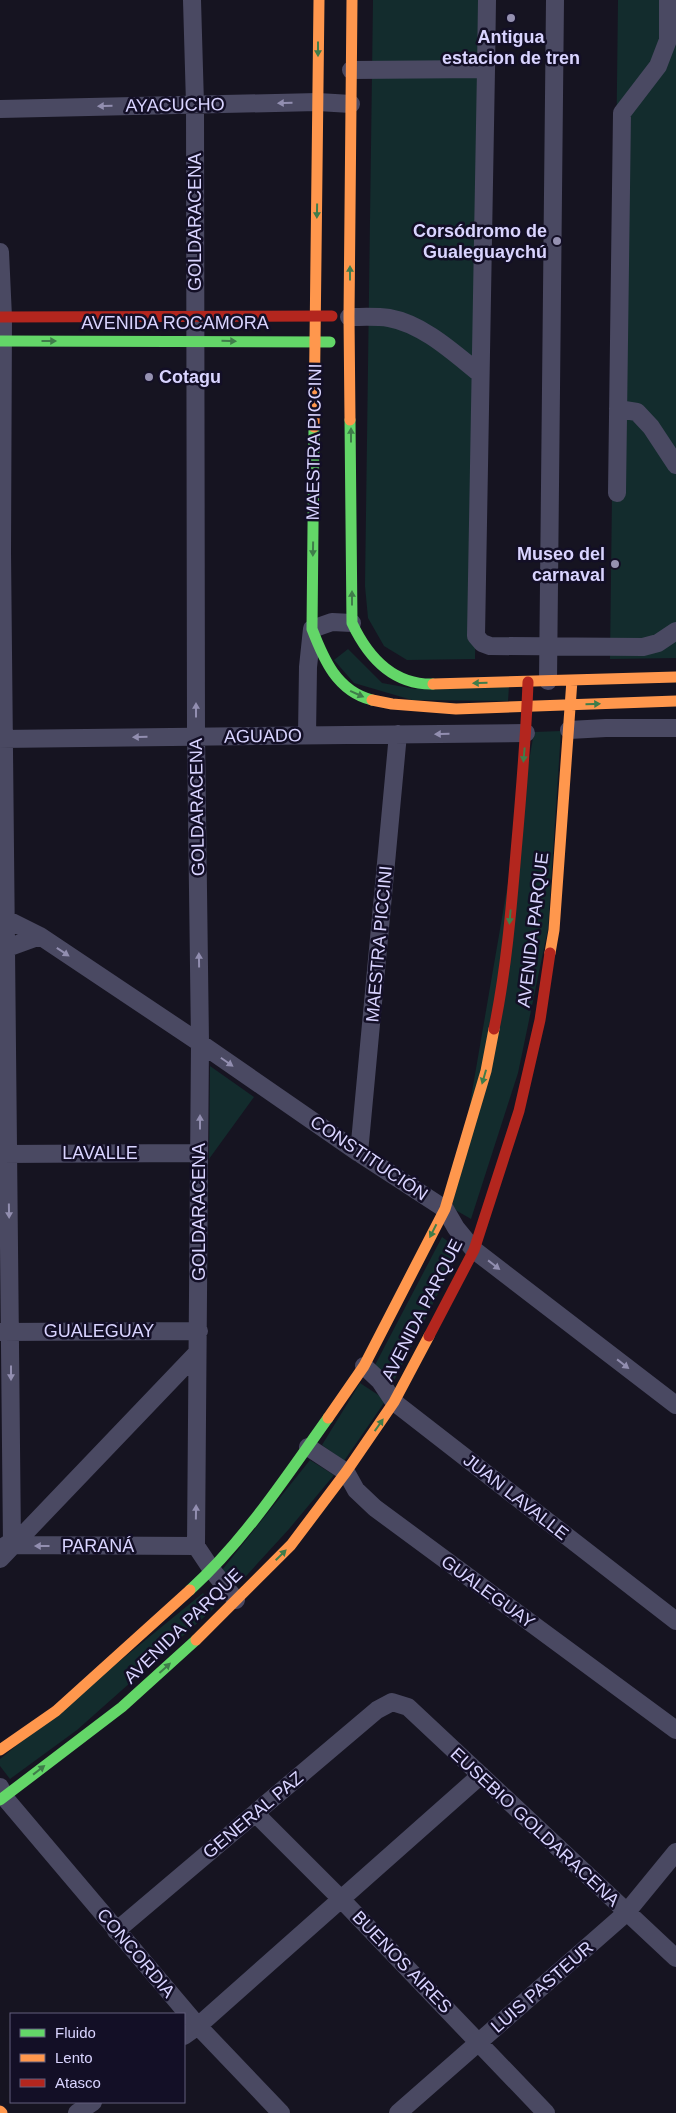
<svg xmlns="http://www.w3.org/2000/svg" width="676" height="2113" font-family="Helvetica,sans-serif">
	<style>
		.green { fill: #132c2d }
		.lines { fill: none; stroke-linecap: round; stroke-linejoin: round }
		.street { stroke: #4a4962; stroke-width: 18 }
		.fast { stroke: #63d668; stroke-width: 11 }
		.slow { stroke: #ff974d; stroke-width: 11 }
		.jam { stroke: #b3261e; stroke-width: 11 }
		.oneway { fill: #3f7c4a }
		.oneway2 { fill: #928eb0 }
		.poi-dot { fill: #9591b1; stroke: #130f26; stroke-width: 2 }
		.labels { text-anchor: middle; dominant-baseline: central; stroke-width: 5; stroke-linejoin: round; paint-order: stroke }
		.poi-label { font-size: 18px; font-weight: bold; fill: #d9d4ff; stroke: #130f26; text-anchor: end }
		.street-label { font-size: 18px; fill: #d9d4ff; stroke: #130f26 }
	</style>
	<rect width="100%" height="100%" fill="#161421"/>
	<!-- green -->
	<path class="green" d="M373,0H488L475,659L407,660L384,646L368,618L365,586Z
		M618,0H676V658L610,659Z
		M348,649L382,683L415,689L509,686L508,701L412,700L354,683L334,660Z
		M561,731L548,929L518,1073L471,1219L452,1208L534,732Z
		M210,1066L254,1097L209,1159Z
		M442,1237L460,1250L393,1383L375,1365Z
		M360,1383L386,1400L344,1461L322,1445Z
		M310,1460L334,1475L289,1529L237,1586L222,1570Z
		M203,1593L215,1607L211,1611L77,1730L10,1779L0,1766V1759Z"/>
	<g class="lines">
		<!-- street -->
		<path class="street" d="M192,0L195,104L196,736L200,1043L196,1546L212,1570L236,1600
			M486,69L476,636L482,643L490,646L643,647L658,643L676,631
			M351,70L486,69L487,0
			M0,109L318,102L351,104
			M0,252L3,317L2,552L12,1545
			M349,317C362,317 376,316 389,318C423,324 454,353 479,373
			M618,409L637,412L651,427L676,465
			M617,493L622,113L658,66L668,40V0
			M548,681L555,0
			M569,730L606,728H676
			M307,735L308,667L312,629L332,622L352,623
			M0,739L526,733
			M6,919L40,936L200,1043L359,1153L445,1209L456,1228L474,1250L676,1405
			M0,948H7L40,936
			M359,1153L398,734
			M0,1154L199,1153
			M0,1332L199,1331
			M364,1366L380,1381L394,1402L676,1621
			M308,1447L346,1472L356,1490L375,1508L676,1730
			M6,1545L196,1546
			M0,1559L197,1353
			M0,1787L5,1798L198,2026L281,2113
			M256,1814L341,1899L546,2113
			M116,1931L377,1710L392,1702L408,1707L676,1958
			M184,2036L198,2026L481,1775
			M77,2113L93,2102
			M398,2113L626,1913L676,1852"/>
		<!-- fast -->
		<path class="fast" d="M0,341L330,342
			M350,420L352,623C368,657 393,685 433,684
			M314,427L312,629C324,660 337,691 372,700
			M190,1590C245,1540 285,1478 328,1418
			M0,1800L122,1707L196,1640"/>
		<!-- slow -->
		<path class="slow" d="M350,420L349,317L352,0
			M314,427L319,0
			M433,684L676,677
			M372,700L392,704L456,709L676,701
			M550,953L554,930L572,680
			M328,1418L364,1366L445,1209L486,1071L494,1029
			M196,1640L291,1545L346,1472L394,1402L429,1336
			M0,1750L56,1711L190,1590
			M0,2111L2,2113"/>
		<!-- jam -->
		<path class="jam" d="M0,317L332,316
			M494,1029C506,971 511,912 516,852C521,796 526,739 528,682
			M429,1336L474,1250L519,1111L540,1020L550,953"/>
	</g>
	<!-- one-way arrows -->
	<defs><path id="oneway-solid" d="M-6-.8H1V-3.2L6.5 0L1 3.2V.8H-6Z" transform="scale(1.25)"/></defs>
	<g class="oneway">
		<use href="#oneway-solid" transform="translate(318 49) rotate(90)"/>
		<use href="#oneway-solid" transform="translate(317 211) rotate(91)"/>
		<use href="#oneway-solid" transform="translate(350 273) rotate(-90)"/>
		<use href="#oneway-solid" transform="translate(49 341)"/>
		<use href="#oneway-solid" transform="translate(229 341) rotate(1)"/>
		<use href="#oneway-solid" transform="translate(351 435) rotate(-90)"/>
		<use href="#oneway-solid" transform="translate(313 549) rotate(91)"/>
		<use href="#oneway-solid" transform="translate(352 598) rotate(-90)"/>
		<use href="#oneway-solid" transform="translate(480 683) rotate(179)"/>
		<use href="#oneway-solid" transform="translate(357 694) rotate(24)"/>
		<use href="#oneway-solid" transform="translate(593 704) rotate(-2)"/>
		<use href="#oneway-solid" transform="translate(524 755) rotate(95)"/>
		<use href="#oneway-solid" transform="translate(510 917) rotate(95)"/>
		<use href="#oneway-solid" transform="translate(484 1077) rotate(106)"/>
		<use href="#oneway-solid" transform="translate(433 1231) rotate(117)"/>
		<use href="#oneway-solid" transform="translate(379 1425) rotate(-55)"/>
		<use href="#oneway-solid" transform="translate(281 1555) rotate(-45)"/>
		<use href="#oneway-solid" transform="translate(165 1668) rotate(-42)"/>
		<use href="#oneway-solid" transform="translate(39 1770) rotate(-38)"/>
	</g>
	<g class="oneway2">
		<use href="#oneway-solid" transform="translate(285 103) rotate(179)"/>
		<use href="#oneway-solid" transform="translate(105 106) rotate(179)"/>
		<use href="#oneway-solid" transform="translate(196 710) rotate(-90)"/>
		<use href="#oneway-solid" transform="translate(442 734) rotate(179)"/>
		<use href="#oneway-solid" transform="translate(140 737) rotate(179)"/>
		<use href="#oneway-solid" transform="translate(63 952) rotate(34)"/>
		<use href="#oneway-solid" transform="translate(199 960) rotate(-91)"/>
		<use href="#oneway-solid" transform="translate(227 1062) rotate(35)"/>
		<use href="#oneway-solid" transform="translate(200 1122) rotate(-90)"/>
		<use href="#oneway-solid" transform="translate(9 1211) rotate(89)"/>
		<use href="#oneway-solid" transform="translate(494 1265) rotate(38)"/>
		<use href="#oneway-solid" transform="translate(623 1364) rotate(38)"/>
		<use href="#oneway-solid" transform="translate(11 1373) rotate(90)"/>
		<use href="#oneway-solid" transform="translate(196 1512) rotate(-89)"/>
		<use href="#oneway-solid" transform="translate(42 1546) rotate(-180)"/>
	</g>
	<!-- markers -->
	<g class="poi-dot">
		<circle cx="511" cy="18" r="5"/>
		<circle cx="557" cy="241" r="5"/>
		<circle cx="149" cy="377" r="5"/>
		<circle cx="615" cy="564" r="5"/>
	</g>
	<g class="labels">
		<!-- poi labels -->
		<g class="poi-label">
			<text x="511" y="37" text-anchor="middle">Antigua<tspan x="511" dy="21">estacion de tren</tspan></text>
			<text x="547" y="231">Corsódromo de<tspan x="547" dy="21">Gualeguaychú</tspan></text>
			<text x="159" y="377" text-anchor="start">Cotagu</text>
			<text x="605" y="554">Museo del<tspan x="605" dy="21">carnaval</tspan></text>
		</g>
		<!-- street labels -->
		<g class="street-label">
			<text transform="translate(175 105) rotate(-1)">AYACUCHO</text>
			<text transform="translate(195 222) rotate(-90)">GOLDARACENA</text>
			<text x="175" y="323">AVENIDA ROCAMORA</text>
			<text transform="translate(314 442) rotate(-89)">MAESTRA PICCINI</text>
			<text transform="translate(263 736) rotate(-1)">AGUADO</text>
			<text transform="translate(197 807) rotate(-91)">GOLDARACENA</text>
			<text transform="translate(533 930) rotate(-83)">AVENIDA PARQUE</text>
			<text transform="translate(379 944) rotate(-85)">MAESTRA PICCINI</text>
			<text x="100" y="1153">LAVALLE</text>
			<text transform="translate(369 1158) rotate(34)">CONSTITUCIÓN</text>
			<text transform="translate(199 1212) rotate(-90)">GOLDARACENA</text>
			<text transform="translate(422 1310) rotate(-63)">AVENIDA PARQUE</text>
			<text x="99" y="1331">GUALEGUAY</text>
			<text transform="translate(516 1497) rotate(38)">JUAN LAVALLE</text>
			<text x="98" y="1546">PARANÁ</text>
			<text transform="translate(488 1592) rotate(36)">GUALEGUAY</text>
			<text transform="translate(183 1626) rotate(-44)">AVENIDA PARQUE</text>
			<text transform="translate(253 1815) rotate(-40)">GENERAL PAZ</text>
			<text transform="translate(535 1827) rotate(43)">EUSEBIO GOLDARACENA</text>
			<text transform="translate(136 1953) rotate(50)">CONCORDIA</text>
			<text transform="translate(402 1962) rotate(46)">BUENOS AIRES</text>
			<text transform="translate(542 1987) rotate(-41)">LUIS PASTEUR</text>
		</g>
	</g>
	<!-- legend -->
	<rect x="10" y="2013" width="175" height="90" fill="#130f26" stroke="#625e7d"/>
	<rect x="20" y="2029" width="25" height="8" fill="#63d668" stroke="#625e7d"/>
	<text x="55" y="2038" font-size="15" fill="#d9d4ff">Fluido</text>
	<rect x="20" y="2054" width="25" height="8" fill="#ff974d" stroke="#625e7d"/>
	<text x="55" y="2063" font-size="15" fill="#d9d4ff">Lento</text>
	<rect x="20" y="2079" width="25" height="8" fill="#b3261e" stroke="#625e7d"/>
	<text x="55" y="2088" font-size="15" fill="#d9d4ff">Atasco</text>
</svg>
